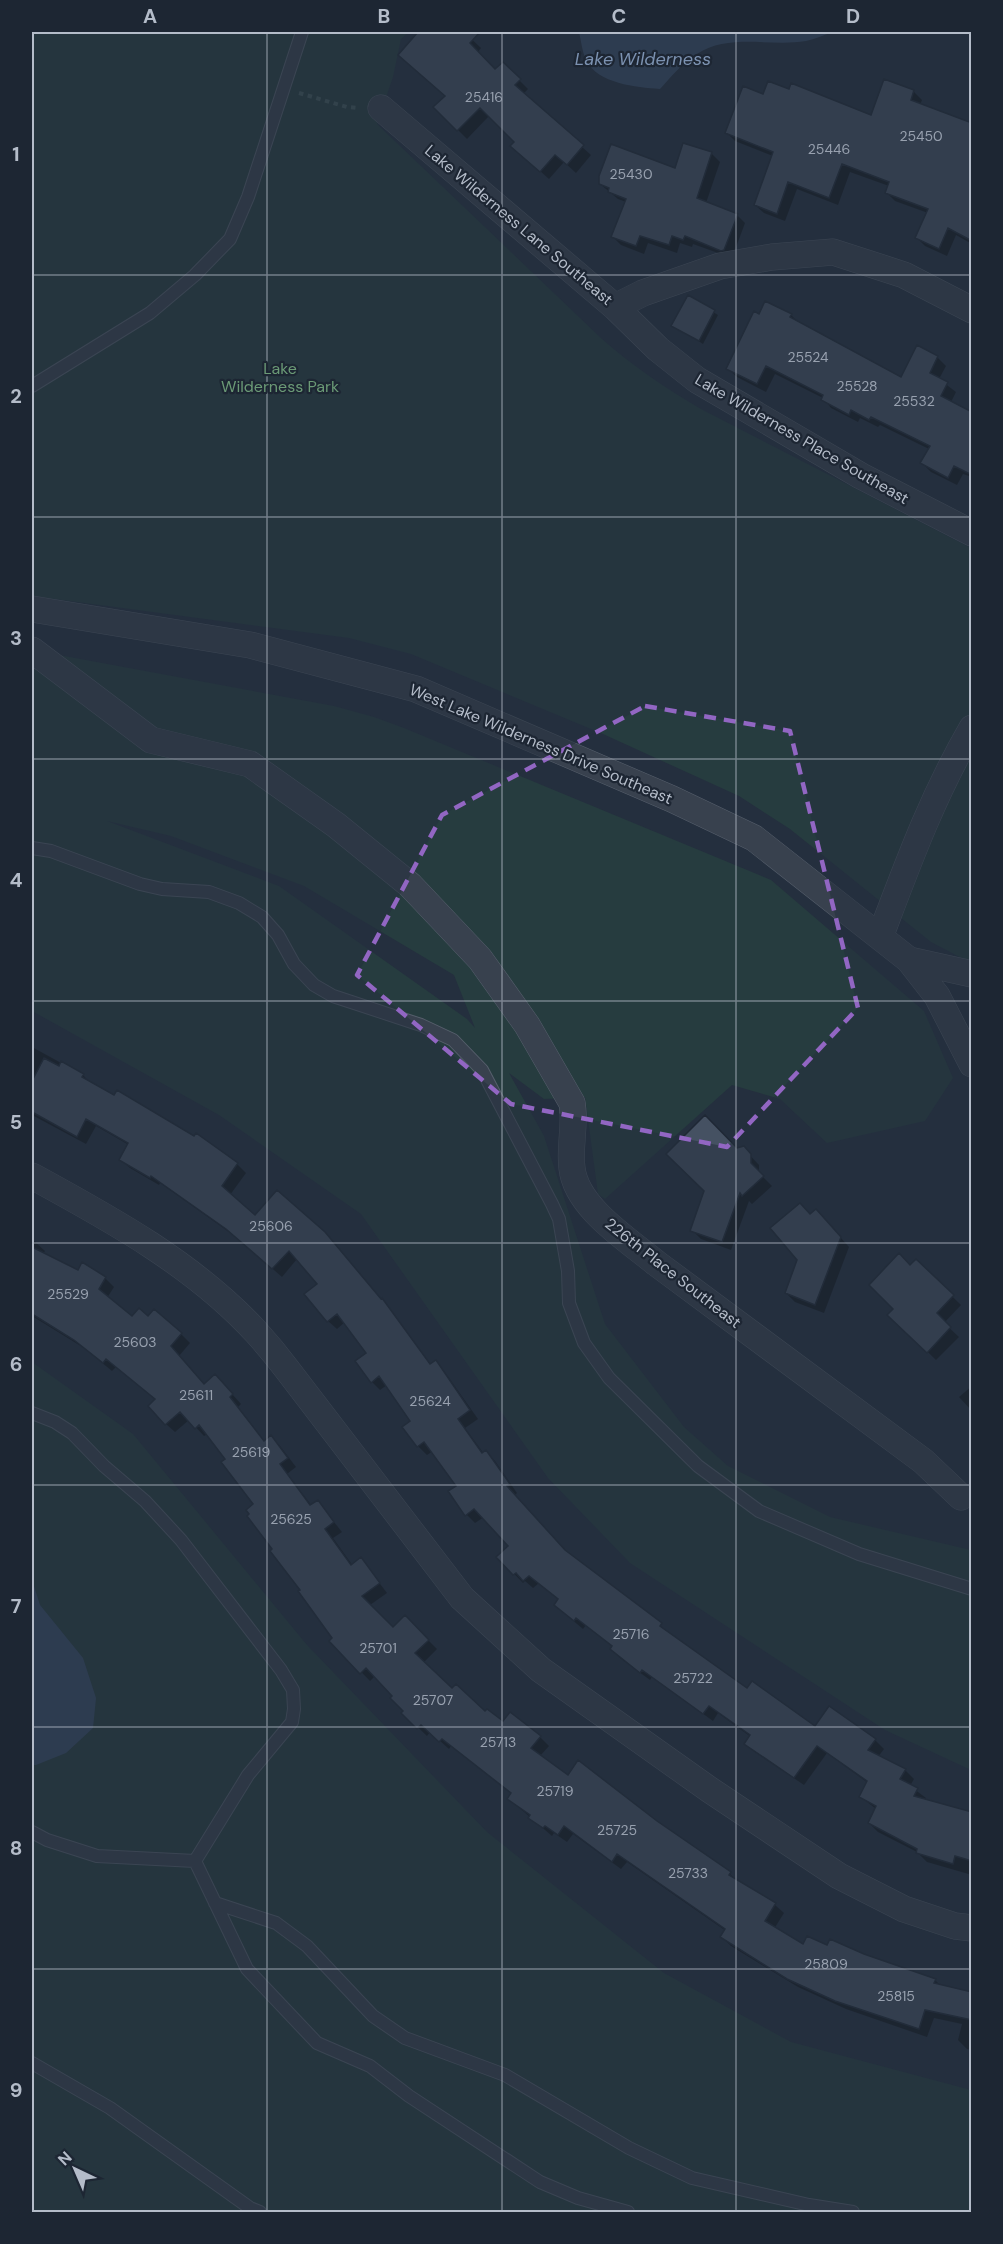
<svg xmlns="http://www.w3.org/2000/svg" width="1003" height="2244" font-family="'DM Sans',sans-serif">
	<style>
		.green { fill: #263c3f; fill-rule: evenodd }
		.water { fill: #394c67 }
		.shadow { fill: #0007 }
		.building { fill: #455162; stroke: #1f2835; stroke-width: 1.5 }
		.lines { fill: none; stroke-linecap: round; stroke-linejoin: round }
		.lane-casing { stroke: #565f6c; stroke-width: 14 }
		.street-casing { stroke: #565f6c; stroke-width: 27 }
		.path { stroke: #44595c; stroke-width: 4; stroke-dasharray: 4.5 4.5; stroke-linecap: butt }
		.lane { stroke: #38414e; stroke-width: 12 }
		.street { stroke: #38414e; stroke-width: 26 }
		.marked { fill: none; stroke: #9266c3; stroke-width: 4.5; stroke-dasharray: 12 8; stroke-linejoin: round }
		.grid { fill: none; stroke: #b4bcc9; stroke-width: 1.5; stroke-opacity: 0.55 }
		.labels { text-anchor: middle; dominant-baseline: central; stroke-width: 4.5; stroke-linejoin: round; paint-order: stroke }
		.number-label { font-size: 14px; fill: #98a1af }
		.street-label { font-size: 16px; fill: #b4bcc9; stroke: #1d2633 }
		.park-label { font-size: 16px; fill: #6b9a76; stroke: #1d2633 }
		.water-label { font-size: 18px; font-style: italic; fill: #7c92b1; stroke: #1d2633 }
		.neatline { fill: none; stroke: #b4bcc9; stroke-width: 2 }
		.grid-label { font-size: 20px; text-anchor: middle; font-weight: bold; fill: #b4bcc9 }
	</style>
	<rect width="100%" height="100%" fill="#242f3e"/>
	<!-- green -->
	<path class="green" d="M32,32H409L401,39L393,77L377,124L602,339C633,366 665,388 701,409L971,548V963L931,942L790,829L739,796L603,734L411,654L349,638L32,596Z
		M32,650L334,706L374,717L404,728L771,880L924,1011L953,1078L925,1121L827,1143L780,1099L732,1085L605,1199L598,1194L585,1097L544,1099L509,1073L544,1136L605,1324L684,1427L728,1466L830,1517L971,1550V1770L885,1730L630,1563L548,1478L361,1214L219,1115L32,1011ZM107,821L171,836L304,886L454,975L475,1028L467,1019L279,886Z
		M32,1362L133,1434L307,1645L487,1832L664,1973L791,2042L971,2090V2212H32Z"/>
	<!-- water -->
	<path class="water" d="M579,32H832C824,35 815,39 806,41C770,47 729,33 697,54C682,63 671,77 660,89C636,87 598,84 586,60C582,51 581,40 579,32Z
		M32,1580L40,1605L83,1658L96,1698L93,1728L66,1753L36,1765H32Z"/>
	<!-- shadow -->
	<path class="shadow" d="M420,32H464L481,48L477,53L495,71L503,64L528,89L523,94L591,155L576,173L564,162L549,179L521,154L516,142L489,116L467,139L435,107L446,96L400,54Z
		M885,81L914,92L922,100L920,105L972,125V244L956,235L947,256L925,246L917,238L928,213L895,201L887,193L889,186L850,172L838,205L797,189L785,221L764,213L755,205L773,156L735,141L727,133L764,96L872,117Z
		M711,153L720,162L706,203L737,215L745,223L732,258L693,244L692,247L680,243L677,253L648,243L644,254L621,245L612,236L626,202L618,199L600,184L676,170Z
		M688,297L718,315L703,344L673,325Z
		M791,315L800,324L902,379L937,357L946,366L939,379L956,392L951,402L972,413V477L963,474L957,485L931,472L922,463L929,449L880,425L878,427L860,418L858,422L831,408L823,398L775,374L766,392L737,377L728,369L760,316Z
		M32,1047L83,1075L92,1085L195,1138L196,1135L237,1164L246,1173L230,1195L255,1217L382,1300L390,1309L431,1365L435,1362L444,1371L478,1419L465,1428L484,1454L486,1452L495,1461L517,1493L514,1496L567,1553L669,1633L747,1690L815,1728L829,1708L875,1740L884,1749L878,1757L905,1770L914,1779L910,1786L926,1798L924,1801L972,1814V1875L927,1862L917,1852L878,1832L869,1823L876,1809L861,1797L868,1783L827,1753L804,1785L755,1752L746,1744L751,1737L718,1713L713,1721L652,1677L650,1680L620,1658L612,1649L613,1647L586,1625L583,1629L564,1613L559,1600L539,1583L533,1588L525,1581L523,1583L498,1557L510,1546L484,1517L475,1523L467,1515L458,1486L433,1451L427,1455L418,1446L412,1422L387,1385L380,1390L372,1382L368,1354L345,1322L337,1329L328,1321L319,1284L297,1259L282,1277L236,1237L160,1183L159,1185L130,1168L121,1160L129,1145L96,1126L86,1144L32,1115Z
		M743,1148L759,1165V1173L772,1186L752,1204L749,1201L731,1250L701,1239L692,1230L737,1150Z
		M825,1220L849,1247L824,1313L795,1302L786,1293L799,1259Z
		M32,1239L45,1251L43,1254L69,1269L105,1278L114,1287L107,1298L132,1318H149L181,1334L190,1343L179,1356L205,1386L224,1385L241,1404L238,1407L265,1442L271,1437L280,1446L296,1467L287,1474L312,1506L318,1502L342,1532L333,1538L353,1566L361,1559L387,1593L370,1605L393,1629L405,1617L437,1649L423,1663L452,1690L503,1723L540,1737L549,1746L540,1756L568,1777L656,1822L730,1874L739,1883L775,1905L784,1913L774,1929L804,1946L827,1947L863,1955L935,1980L941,1986L972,1993V2050L967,2049L958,2040L962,2024L934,2018L927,2037L846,2009L798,1987L731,1946L722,1937L726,1931L627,1862L621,1869L573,1834L567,1842L554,1833L552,1836L509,1799L512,1794L451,1746L449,1749L430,1732L427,1736L403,1713L405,1711L375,1676L370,1681L331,1641L334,1639L275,1550L255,1504L208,1434L204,1436L189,1420L175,1432L166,1424L156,1400L116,1367L112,1371L84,1348L32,1316Z
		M916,1261L961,1305L944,1323L959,1337L936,1360L890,1315L895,1309L910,1267Z
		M972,1386V1411L959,1397Z"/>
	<!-- building -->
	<path class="building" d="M418,32H480L470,43L495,69L503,62L521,79L515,85L584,145L567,165L555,155L540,172L510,146L514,142L480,108L457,131L433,107L445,96L398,55Z
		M884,79L914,90L911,100L972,123V241L948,228L939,249L915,238L928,209L885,193L889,182L842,164L829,198L788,182L777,214L754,205L773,152L725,133L743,86L763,94L768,81L789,89L791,83L871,115Z
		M683,143L712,152L697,198L738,214L724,250L721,251L685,236L683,240L672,236L669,245L640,236L636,246L611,237L626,199L608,192L609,188L599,184V176L611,144L675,168Z
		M688,295L715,310L699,341L671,326Z
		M765,301L792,314L790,317L901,377L917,345L938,356L930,373L948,382L941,396L972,412V475L954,466L948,478L920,463L930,446L871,417L869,420L851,410L849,415L821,400L823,395L766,366L757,384L726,369L754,311L759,314Z
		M44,1058L59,1066L61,1061L84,1074L82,1077L114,1095L117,1090L194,1136L196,1133L238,1163L222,1186L255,1215L277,1190L325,1232L381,1299L382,1298L430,1364L436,1360L470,1410L458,1419L482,1453L486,1450L510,1484L507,1486L565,1550L662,1623L660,1626L747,1688L752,1681L815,1726L829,1706L876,1739L868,1750L906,1769L900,1779L918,1788L914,1796L972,1812V1861L955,1856L953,1864L916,1853L917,1849L868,1823L876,1806L859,1797L867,1781L817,1746L794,1778L744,1744L750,1735L709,1706L703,1714L642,1670L640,1673L610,1649L612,1646L576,1618L574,1621L554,1605L558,1599L529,1576L523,1581L516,1573L513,1575L496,1557L508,1546L474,1509L465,1516L448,1491L456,1486L424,1442L417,1447L402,1427L410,1421L379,1376L371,1383L355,1361L366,1353L337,1314L327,1322L304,1294L317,1284L289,1251L272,1269L226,1229L151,1176L150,1178L119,1160L128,1143L86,1119L77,1137L32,1112V1081Z
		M705,1115L737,1148L744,1146L751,1154V1163L764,1176L742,1196L740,1193L722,1242L690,1231L704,1191L666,1154Z
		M800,1203L810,1214L816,1209L841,1237L815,1305L785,1293L797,1260L770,1228Z
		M32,1247L78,1270L82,1262L106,1277L99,1289L132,1316L139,1308L148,1316L154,1309L182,1333L171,1346L204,1384L215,1374L233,1394L230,1397L264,1441L271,1435L288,1458L280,1464L310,1505L318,1500L334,1522L325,1529L351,1565L361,1557L380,1583L362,1596L393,1627L405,1615L429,1640L415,1653L452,1688L456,1684L485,1711L487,1709L503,1721L510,1712L541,1736L531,1748L568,1775L578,1760L657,1821L731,1872L729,1875L776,1903L765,1921L803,1944L807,1936L827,1945L830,1939L864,1954L936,1979L934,1983L972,1992V2020L925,2010L919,2029L835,2001L787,1979L720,1937L725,1929L617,1854L612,1862L564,1826L558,1835L545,1826L543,1828L528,1818L530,1815L507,1799L511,1793L442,1739L439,1742L421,1725L417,1729L401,1713L403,1711L390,1698L392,1696L366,1668L360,1674L329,1641L332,1638L298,1591L300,1590L270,1551L272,1549L247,1516L249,1514L246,1510L253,1504L221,1462L225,1459L199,1425L195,1429L180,1412L165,1425L148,1406L155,1399L106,1359L103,1363L74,1340L32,1314Z
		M899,1253L910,1265L916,1259L954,1295L937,1313L951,1327L927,1353L887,1315L893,1309L869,1285Z"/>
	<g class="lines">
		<!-- lane casing -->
		<g class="lane-casing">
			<path id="lane" d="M32,386L150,313L195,275L230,239L248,197L302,32
				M32,848L51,851L140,884L162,889L209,892L239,903L262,917L278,935L294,964L314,985L333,996L421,1025L453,1040L482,1070L552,1204L559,1219L568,1271L569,1303L584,1343L609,1378L698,1466L759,1511L859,1554L972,1589
				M32,1413L55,1422L72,1433L104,1466L145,1501L181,1540L281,1670L293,1690L294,1709L292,1722L248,1775L195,1861L247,1969L317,2043L370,2066L409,2096L540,2182L578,2198L628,2212
				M32,1832L47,1840L97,1856L195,1861
				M215,1903L276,1923L307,1946L373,2016L405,2038L505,2075L629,2148L692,2178L809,2205L853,2212
				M32,2063L110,2108L250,2208L260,2212"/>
		</g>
		<!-- street casing -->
		<g class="street-casing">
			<path id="street" d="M381,108L615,307L643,293L720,266L772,257L833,252L904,275L972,310
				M615,307L658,349L697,380L861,476L972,533
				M32,609L250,645L416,689L672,799L754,838L909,960L972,974
				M32,650L151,740L250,764L336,825L410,885L480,959L527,1025L572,1103C576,1124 569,1146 572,1168C576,1207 627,1239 656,1263L923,1461L961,1497
				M880,937C908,863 932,797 972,728
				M909,960L937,996L972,1064
				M32,1176C111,1219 195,1265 257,1333C267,1344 277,1356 286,1368L462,1598L541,1670L710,1790L839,1876L904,1909L955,1926L972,1928"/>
		</g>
		<!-- path -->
		<path class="path" d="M299,93L347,107L358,108"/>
		<!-- lane -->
		<use href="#lane" class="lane"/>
		<!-- street -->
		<use href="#street" class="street"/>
	</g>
	<!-- marked area -->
	<path d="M0 0H1003V2244H0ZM645,706L790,731L858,1008L727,1147L511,1104L357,975L442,815Z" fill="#242f3e" fill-opacity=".55" fill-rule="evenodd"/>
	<path class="marked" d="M645,706L790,731L858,1008L727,1147L511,1104L357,975L442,815Z"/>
	<!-- grid -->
	<path class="grid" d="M267,32V2212M502,32V2212M736,32V2212M32,275H972M32,517H972M32,759H972M32,1001H972M32,1243H972M32,1485H972M32,1727H972M32,1969H972"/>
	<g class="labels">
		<!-- number labels -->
		<g class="number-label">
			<text x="484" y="97">25416</text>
			<text x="921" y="136">25450</text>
			<text x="829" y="149">25446</text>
			<text x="631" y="174">25430</text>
			<text x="808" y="357">25524</text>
			<text x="857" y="386">25528</text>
			<text x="914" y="401">25532</text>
			<text x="271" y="1226">25606</text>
			<text x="68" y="1294">25529</text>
			<text x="135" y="1342">25603</text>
			<text x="196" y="1395">25611</text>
			<text x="430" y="1401">25624</text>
			<text x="251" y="1452">25619</text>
			<text x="291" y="1519">25625</text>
			<text x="631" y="1634">25716</text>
			<text x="378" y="1648">25701</text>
			<text x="693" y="1678">25722</text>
			<text x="433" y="1700">25707</text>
			<text x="498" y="1742">25713</text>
			<text x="555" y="1791">25719</text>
			<text x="617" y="1830">25725</text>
			<text x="688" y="1873">25733</text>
			<text x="826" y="1964">25809</text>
			<text x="896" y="1996">25815</text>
		</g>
		<!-- street labels -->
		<g class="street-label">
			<text transform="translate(519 225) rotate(40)">Lake Wilderness Lane Southeast</text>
			<text transform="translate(802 439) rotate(30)">Lake Wilderness Place Southeast</text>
			<text transform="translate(541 744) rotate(23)">West Lake Wilderness Drive Southeast</text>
			<text transform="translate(673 1273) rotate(38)">226th Place Southeast</text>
		</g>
		<!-- park labels -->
		<g class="park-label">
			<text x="280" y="368">Lake<tspan x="280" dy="18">Wilderness Park</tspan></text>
		</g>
		<!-- water labels -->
		<g class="water-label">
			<text x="643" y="59">Lake Wilderness</text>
		</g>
	</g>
	<!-- border -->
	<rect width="1003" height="2244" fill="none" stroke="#1d2633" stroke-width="66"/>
	<!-- north arrow -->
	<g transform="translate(75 2169) rotate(316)" stroke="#1d2633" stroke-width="4.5" paint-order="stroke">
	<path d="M0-4.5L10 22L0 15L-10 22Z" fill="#b4bcc9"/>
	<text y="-9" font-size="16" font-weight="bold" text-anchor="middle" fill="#b4bcc9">N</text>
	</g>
	<rect x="33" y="33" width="937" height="2178" class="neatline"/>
	<g class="grid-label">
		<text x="150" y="23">A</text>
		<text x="384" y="23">B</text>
		<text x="619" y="23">C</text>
		<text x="853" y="23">D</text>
		<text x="16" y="161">1</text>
		<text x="16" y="403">2</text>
		<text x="16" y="645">3</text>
		<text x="16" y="887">4</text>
		<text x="16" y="1129">5</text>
		<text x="16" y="1371">6</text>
		<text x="16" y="1613">7</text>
		<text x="16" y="1855">8</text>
		<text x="16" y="2097">9</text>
	</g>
</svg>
